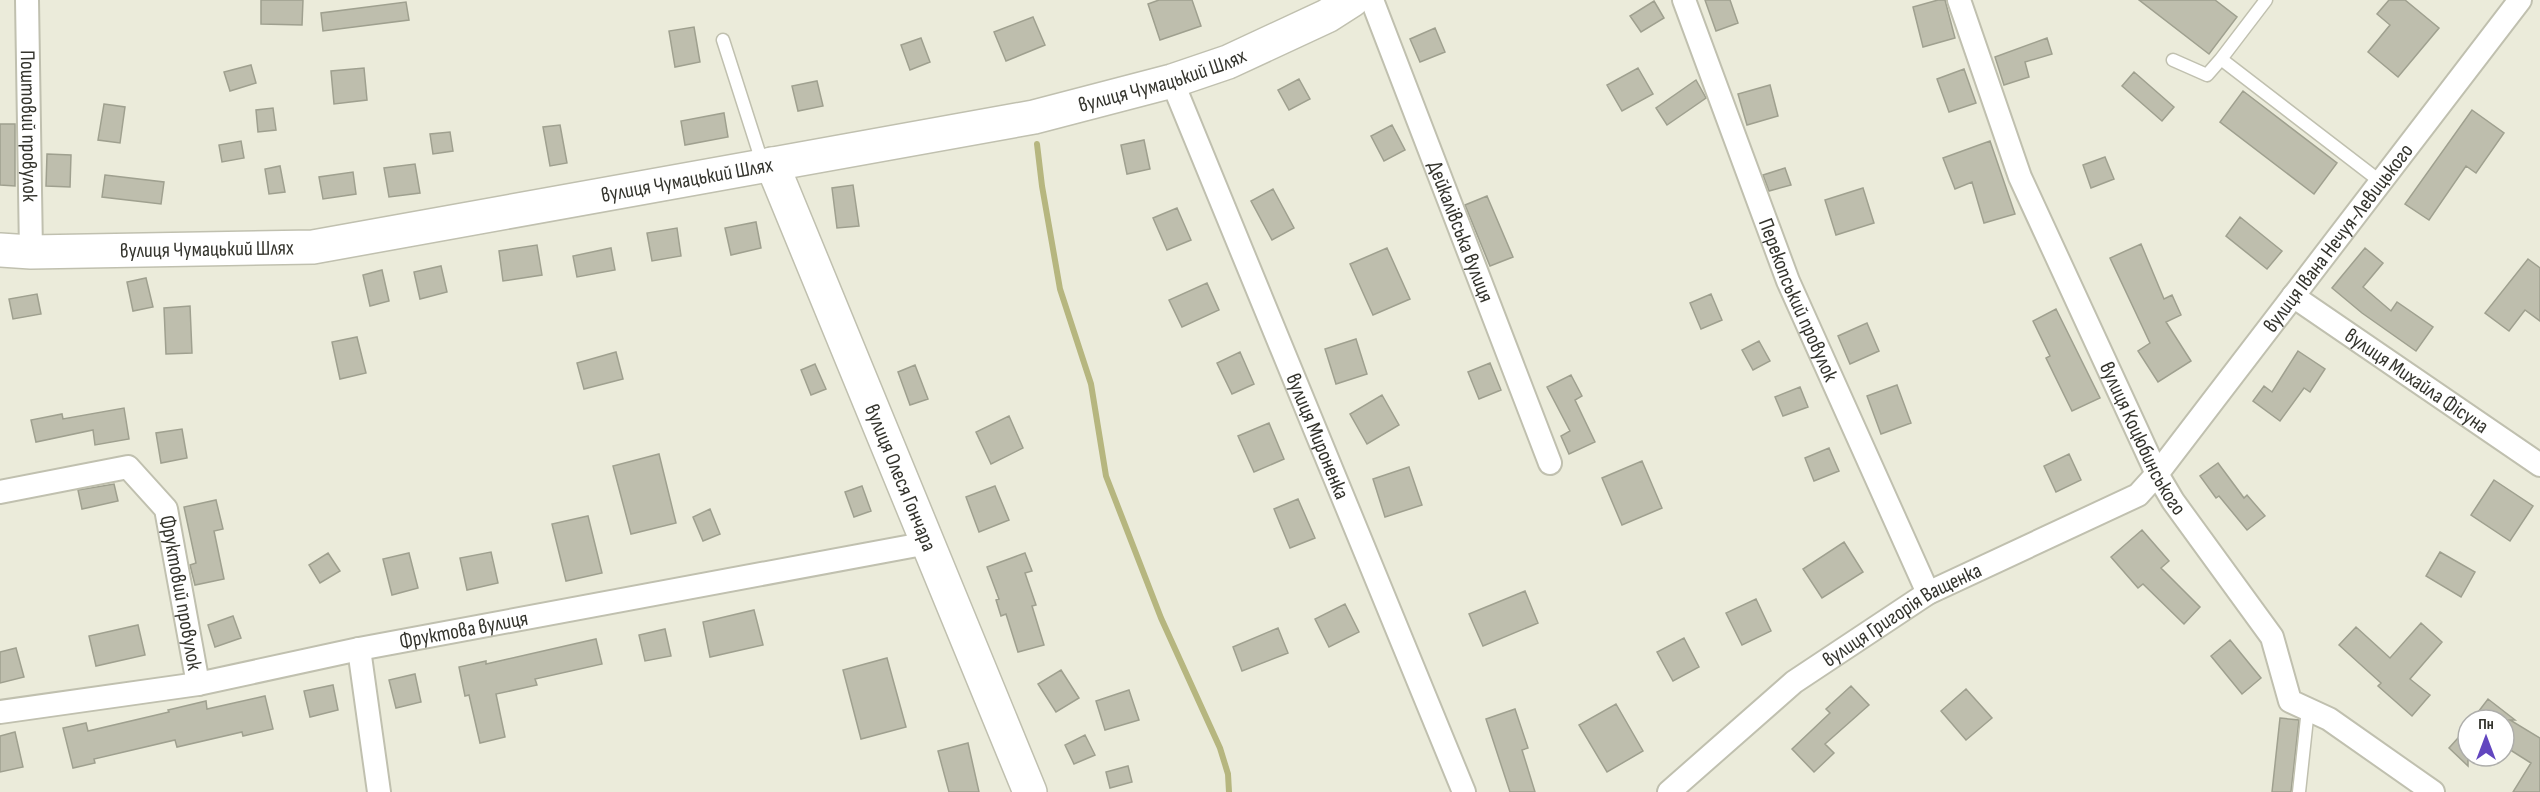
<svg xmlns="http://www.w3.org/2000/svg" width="2540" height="792" font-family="'Sofia Sans Condensed',sans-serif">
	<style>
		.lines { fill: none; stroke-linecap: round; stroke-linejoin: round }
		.stream { stroke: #b6b67f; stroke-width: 6 }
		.building { fill: #bebead; stroke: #9fa08f; stroke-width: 1.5 }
		.lane-casing { stroke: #c0c0af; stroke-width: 15 }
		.street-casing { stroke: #c0c0af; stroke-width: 26 }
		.secondary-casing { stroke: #c0c0af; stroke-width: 36 }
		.lane { stroke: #fff; stroke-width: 12 }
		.street { stroke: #fff; stroke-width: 22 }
		.secondary { stroke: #fff; stroke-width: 33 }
		.labels { text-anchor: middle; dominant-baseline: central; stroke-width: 5; stroke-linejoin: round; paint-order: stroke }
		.street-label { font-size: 21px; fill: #34342d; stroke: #fff }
	</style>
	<rect width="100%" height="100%" fill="#ebebda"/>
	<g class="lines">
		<!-- stream -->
		<path class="stream" d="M1037,144L1042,186L1060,289L1091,384L1106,476L1161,618L1220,748L1228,774L1229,792"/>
	</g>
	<!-- building -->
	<path class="building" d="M261,0H303L302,25L261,24Z
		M1159,0H1192L1201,26L1160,40L1148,4Z
		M1705,0H1730L1738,23L1716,31Z
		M1938,0H1945L1955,38L1923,47L1913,7Z
		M2139,0H2215L2237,17L2209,54Z
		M2389,0H2405L2439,28L2398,77L2368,52L2390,25L2377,14Z
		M1654,1L1664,18L1641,32L1630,16Z
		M406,2L409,20L323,31L321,13Z
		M1033,17L1045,45L1006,61L994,32Z
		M694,27L700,62L675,67L669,31Z
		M1435,28L1445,52L1420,62L1410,39Z
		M921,38L930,62L910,70L901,45Z
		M2047,38L2052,54L2025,62L2029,77L2004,85L1995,57Z
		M251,65L256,83L230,91L224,72Z
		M364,68L367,100L334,104L331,71Z
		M1638,68L1653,94L1622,111L1607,85Z
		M1964,69L1976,103L1949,112L1937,79Z
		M2134,72L2174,107L2162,121L2122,86Z
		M1299,79L1310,99L1289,110L1278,90Z
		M1696,80L1706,98L1667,125L1656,108Z
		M817,81L823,106L798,111L792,86Z
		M1770,85L1778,116L1747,125L1738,94Z
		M2243,91L2337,163L2314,194L2220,122Z
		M104,104L125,107L120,143L98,140Z
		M273,108L276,130L258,132L256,110Z
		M2472,110L2504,133L2476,173L2466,166L2429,220L2405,204Z
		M724,113L728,137L685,145L681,121Z
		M0,124H15V186L0,185Z
		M560,125L567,163L550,166L543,127Z
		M1392,125L1405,150L1384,161L1371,136Z
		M450,132L453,151L433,154L430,134Z
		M1144,140L1150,169L1127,174L1121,145Z
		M241,141L244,158L222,162L219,145Z
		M1990,141L2015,214L1984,223L1972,182L1955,189L1943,158Z
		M47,154L71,155L70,187L46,186Z
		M2105,157L2114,179L2091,188L2083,165Z
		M415,164L420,193L389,197L384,168Z
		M280,166L285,192L269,194L265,169Z
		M1785,168L1791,185L1769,191L1763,175Z
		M353,172L356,194L323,199L319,177Z
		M105,175L164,182L161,204L102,197Z
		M853,185L859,226L837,228L832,188Z
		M1863,188L1874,223L1836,235L1825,200Z
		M1273,189L1294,228L1272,240L1251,201Z
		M1487,196L1513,257L1490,266L1465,205Z
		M1177,208L1191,240L1167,250L1153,218Z
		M2240,217L2282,251L2267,269L2226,236Z
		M756,222L761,248L731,255L725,228Z
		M677,228L681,256L652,261L647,233Z
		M2141,244L2164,299L2172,295L2181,315L2166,322L2191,361L2158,382L2138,351L2150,343L2110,258Z
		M537,245L542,275L503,281L499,251Z
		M611,248L615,270L577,277L573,256Z
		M1387,248L1410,299L1373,315L1350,264Z
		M2365,248L2383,263L2363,287L2391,311L2397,302L2433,327L2416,351L2362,313L2332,288Z
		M2528,259L2540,268V321L2525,310L2509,331L2485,313Z
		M441,266L447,292L420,299L414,272Z
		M382,270L389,301L370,306L363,275Z
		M146,278L153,307L133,311L127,282Z
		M1207,283L1219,310L1182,327L1169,300Z
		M37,294L41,314L13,319L9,299Z
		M1711,294L1722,320L1701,329L1690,303Z
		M190,306L192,353L166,354L164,308Z
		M2056,309L2100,398L2072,411L2046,358L2050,356L2033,321Z
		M1867,323L1879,351L1850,364L1838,336Z
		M357,337L366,373L340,379L332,342Z
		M1356,339L1367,374L1336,384L1325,349Z
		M1759,341L1770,361L1753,370L1742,350Z
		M2298,351L2325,369L2310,392L2304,388L2280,421L2253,401L2264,386L2272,392Z
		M616,352L623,379L584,389L577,363Z
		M1240,352L1254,384L1232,394L1217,363Z
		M1490,363L1501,390L1479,399L1468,372Z
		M815,364L826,389L811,395L801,370Z
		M915,365L928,399L910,405L898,372Z
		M1571,375L1582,396L1575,400L1595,442L1569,454L1561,436L1570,431L1547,387Z
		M1897,385L1911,423L1881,434L1867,396Z
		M1800,387L1808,407L1783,416L1775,397Z
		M1382,395L1399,425L1367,444L1350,414Z
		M124,408L129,439L95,445L93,430L36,442L31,420L62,414L63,419Z
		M1009,416L1023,448L991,464L976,432Z
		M1269,423L1284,459L1254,472L1238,436Z
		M182,429L187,458L161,463L156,433Z
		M1829,448L1839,471L1814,481L1805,458Z
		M659,454L676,523L631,534L613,466Z
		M2069,454L2081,480L2056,492L2044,466Z
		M1642,461L1662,508L1622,525L1602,478Z
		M2218,463L2244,498L2247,495L2265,516L2247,530L2219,496L2216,498L2200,476Z
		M1409,467L1422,505L1385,517L1373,479Z
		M2494,480L2533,506L2510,541L2471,515Z
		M114,484L118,501L82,509L78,490Z
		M862,486L871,511L854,517L845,492Z
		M995,486L1009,520L979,532L966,497Z
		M1298,499L1315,538L1290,548L1274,509Z
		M216,500L223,529L214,531L224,579L195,585L190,565L196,563L184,507Z
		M710,509L720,534L703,541L693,517Z
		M588,516L602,573L566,581L552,524Z
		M2142,530L2169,561L2161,568L2200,607L2184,624L2143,584L2138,588L2111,557Z
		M1844,542L1863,572L1822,598L1803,569Z
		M491,552L498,583L467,590L460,558Z
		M2440,552L2475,572L2461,597L2426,576Z
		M328,553L340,571L320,583L309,565Z
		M409,553L418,588L392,595L383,559Z
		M1025,553L1032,571L1025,573L1036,605L1032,606L1044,645L1018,652L1006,614L1001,616L996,600L999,599L987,567Z
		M1525,591L1538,623L1483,646L1469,614Z
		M1756,599L1771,631L1742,645L1726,613Z
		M1345,604L1359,632L1329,647L1315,619Z
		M754,610L763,645L710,657L703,622Z
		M233,616L241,638L215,647L208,625Z
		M2421,623L2442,642L2410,679L2430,695L2412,716L2378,686L2381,683L2339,645L2356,627L2390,658Z
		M138,625L145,655L96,666L89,636Z
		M1278,628L1288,653L1242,671L1233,647Z
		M665,629L671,656L645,661L639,635Z
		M1684,638L1699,667L1673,681L1657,652Z
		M596,639L602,664L535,679L537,685L496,694L505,737L480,743L469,695L465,696L459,667L486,661V664Z
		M2230,640L2261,678L2242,694L2211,656Z
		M16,648L24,677L0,683V652Z
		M887,658L906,727L861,739L843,670Z
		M1061,670L1079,698L1056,712L1038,684Z
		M415,674L421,702L396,708L389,680Z
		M333,685L338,710L310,717L304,691Z
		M1851,686L1869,705L1825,744L1834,753L1814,772L1792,749L1830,713L1826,709Z
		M1966,689L1992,718L1966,740L1941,711Z
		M1129,690L1139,720L1105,730L1096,701Z
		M265,696L273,729L243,736L242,732L177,747L175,740L94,759L95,763L73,768L63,728L86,723L88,731L169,712L168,710L206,701L207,709Z
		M2488,699L2515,720H2510L2540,738V792H2513L2531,763L2504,746V720H2472Z
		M1616,704L1643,751L1607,772L1579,725Z
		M1515,709L1528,748L1522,750L1535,792H1510L1486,719Z
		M2280,718L2299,720L2291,792H2272Z
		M2468,727V766L2449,748Z
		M15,732L23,767L0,772V736Z
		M1085,735L1095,755L1074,764L1065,745Z
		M968,743L979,792H949L938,751Z
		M1128,766L1132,782L1110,788L1106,772Z"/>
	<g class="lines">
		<!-- lane casing -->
		<g class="lane-casing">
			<path id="lane" d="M723,40L763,165
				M2221,59L2266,0
				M2173,60L2207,75L2221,59L2381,182
				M2299,792L2308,709"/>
		</g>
		<!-- street casing -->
		<g class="street-casing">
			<g id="street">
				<path id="s1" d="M27,0L31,252"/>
				<path id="s2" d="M1372,0L1550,463"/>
				<path id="s3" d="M1684,0L1788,281L1928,593"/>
				<path id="s4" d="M1959,0L2020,177L2157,474L2173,501L2272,637L2290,701L2329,719L2433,792"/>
				<path id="s5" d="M1172,81L1464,792"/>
				<path id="s6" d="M2293,296L2540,465"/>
				<path id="s7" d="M0,492L128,467L166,509L198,684"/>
				<path d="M359,649L379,792"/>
				<path id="s8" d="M0,712L198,684L359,649L928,543"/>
				<path id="s9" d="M1669,792L1794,682L1928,593L2138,495L2157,474L2520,0"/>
			</g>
		</g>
		<!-- secondary casing -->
		<g class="secondary-casing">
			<g id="secondary">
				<path id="s10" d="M772,164L1030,792"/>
				<path id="s11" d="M0,250L31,252L313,247L1034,117L1172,81L1228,62L1327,16L1352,0"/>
			</g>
		</g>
		<!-- lane -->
		<use href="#lane" class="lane"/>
		<!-- street -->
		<use href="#street" class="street"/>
		<!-- secondary -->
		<use href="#secondary" class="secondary"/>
	</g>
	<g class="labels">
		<!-- street labels -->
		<g class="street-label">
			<text stroke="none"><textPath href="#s11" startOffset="1179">вулиця Чумацький Шлях</textPath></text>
			<text stroke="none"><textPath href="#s1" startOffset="126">Поштовий провулок</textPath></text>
			<text stroke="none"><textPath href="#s11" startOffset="693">вулиця Чумацький Шлях</textPath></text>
			<text stroke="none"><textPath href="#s2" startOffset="248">Дейкалівська вулиця</textPath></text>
			<text stroke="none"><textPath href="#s9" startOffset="885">вулиця Івана Нечуя-Левицького</textPath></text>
			<text stroke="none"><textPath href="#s11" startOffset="207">вулиця Чумацький Шлях</textPath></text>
			<text stroke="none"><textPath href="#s3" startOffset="321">Перекопський провулок</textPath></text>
			<text stroke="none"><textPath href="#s6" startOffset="150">вулиця Михайла Фісуна</textPath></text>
			<text stroke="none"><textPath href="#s5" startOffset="384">вулиця Мироненка</textPath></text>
			<text stroke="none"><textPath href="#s4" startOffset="476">вулиця Коцюбинського</textPath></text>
			<text stroke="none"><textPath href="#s10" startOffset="339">вулиця Олеся Гончара</textPath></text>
			<text stroke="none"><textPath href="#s7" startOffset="272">Фруктовий провулок</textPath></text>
			<text stroke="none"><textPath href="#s9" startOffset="294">вулиця Григорія Ващенка</textPath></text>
			<text stroke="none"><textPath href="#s8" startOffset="471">Фруктова вулиця</textPath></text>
		</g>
	</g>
	<!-- north arrow -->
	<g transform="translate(2486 738)"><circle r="28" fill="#ffffff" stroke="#aeaeab" stroke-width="1.5"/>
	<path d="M0-4.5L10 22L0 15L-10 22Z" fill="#6246bf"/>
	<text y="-9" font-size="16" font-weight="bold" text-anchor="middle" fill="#34342d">Пн</text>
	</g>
</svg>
